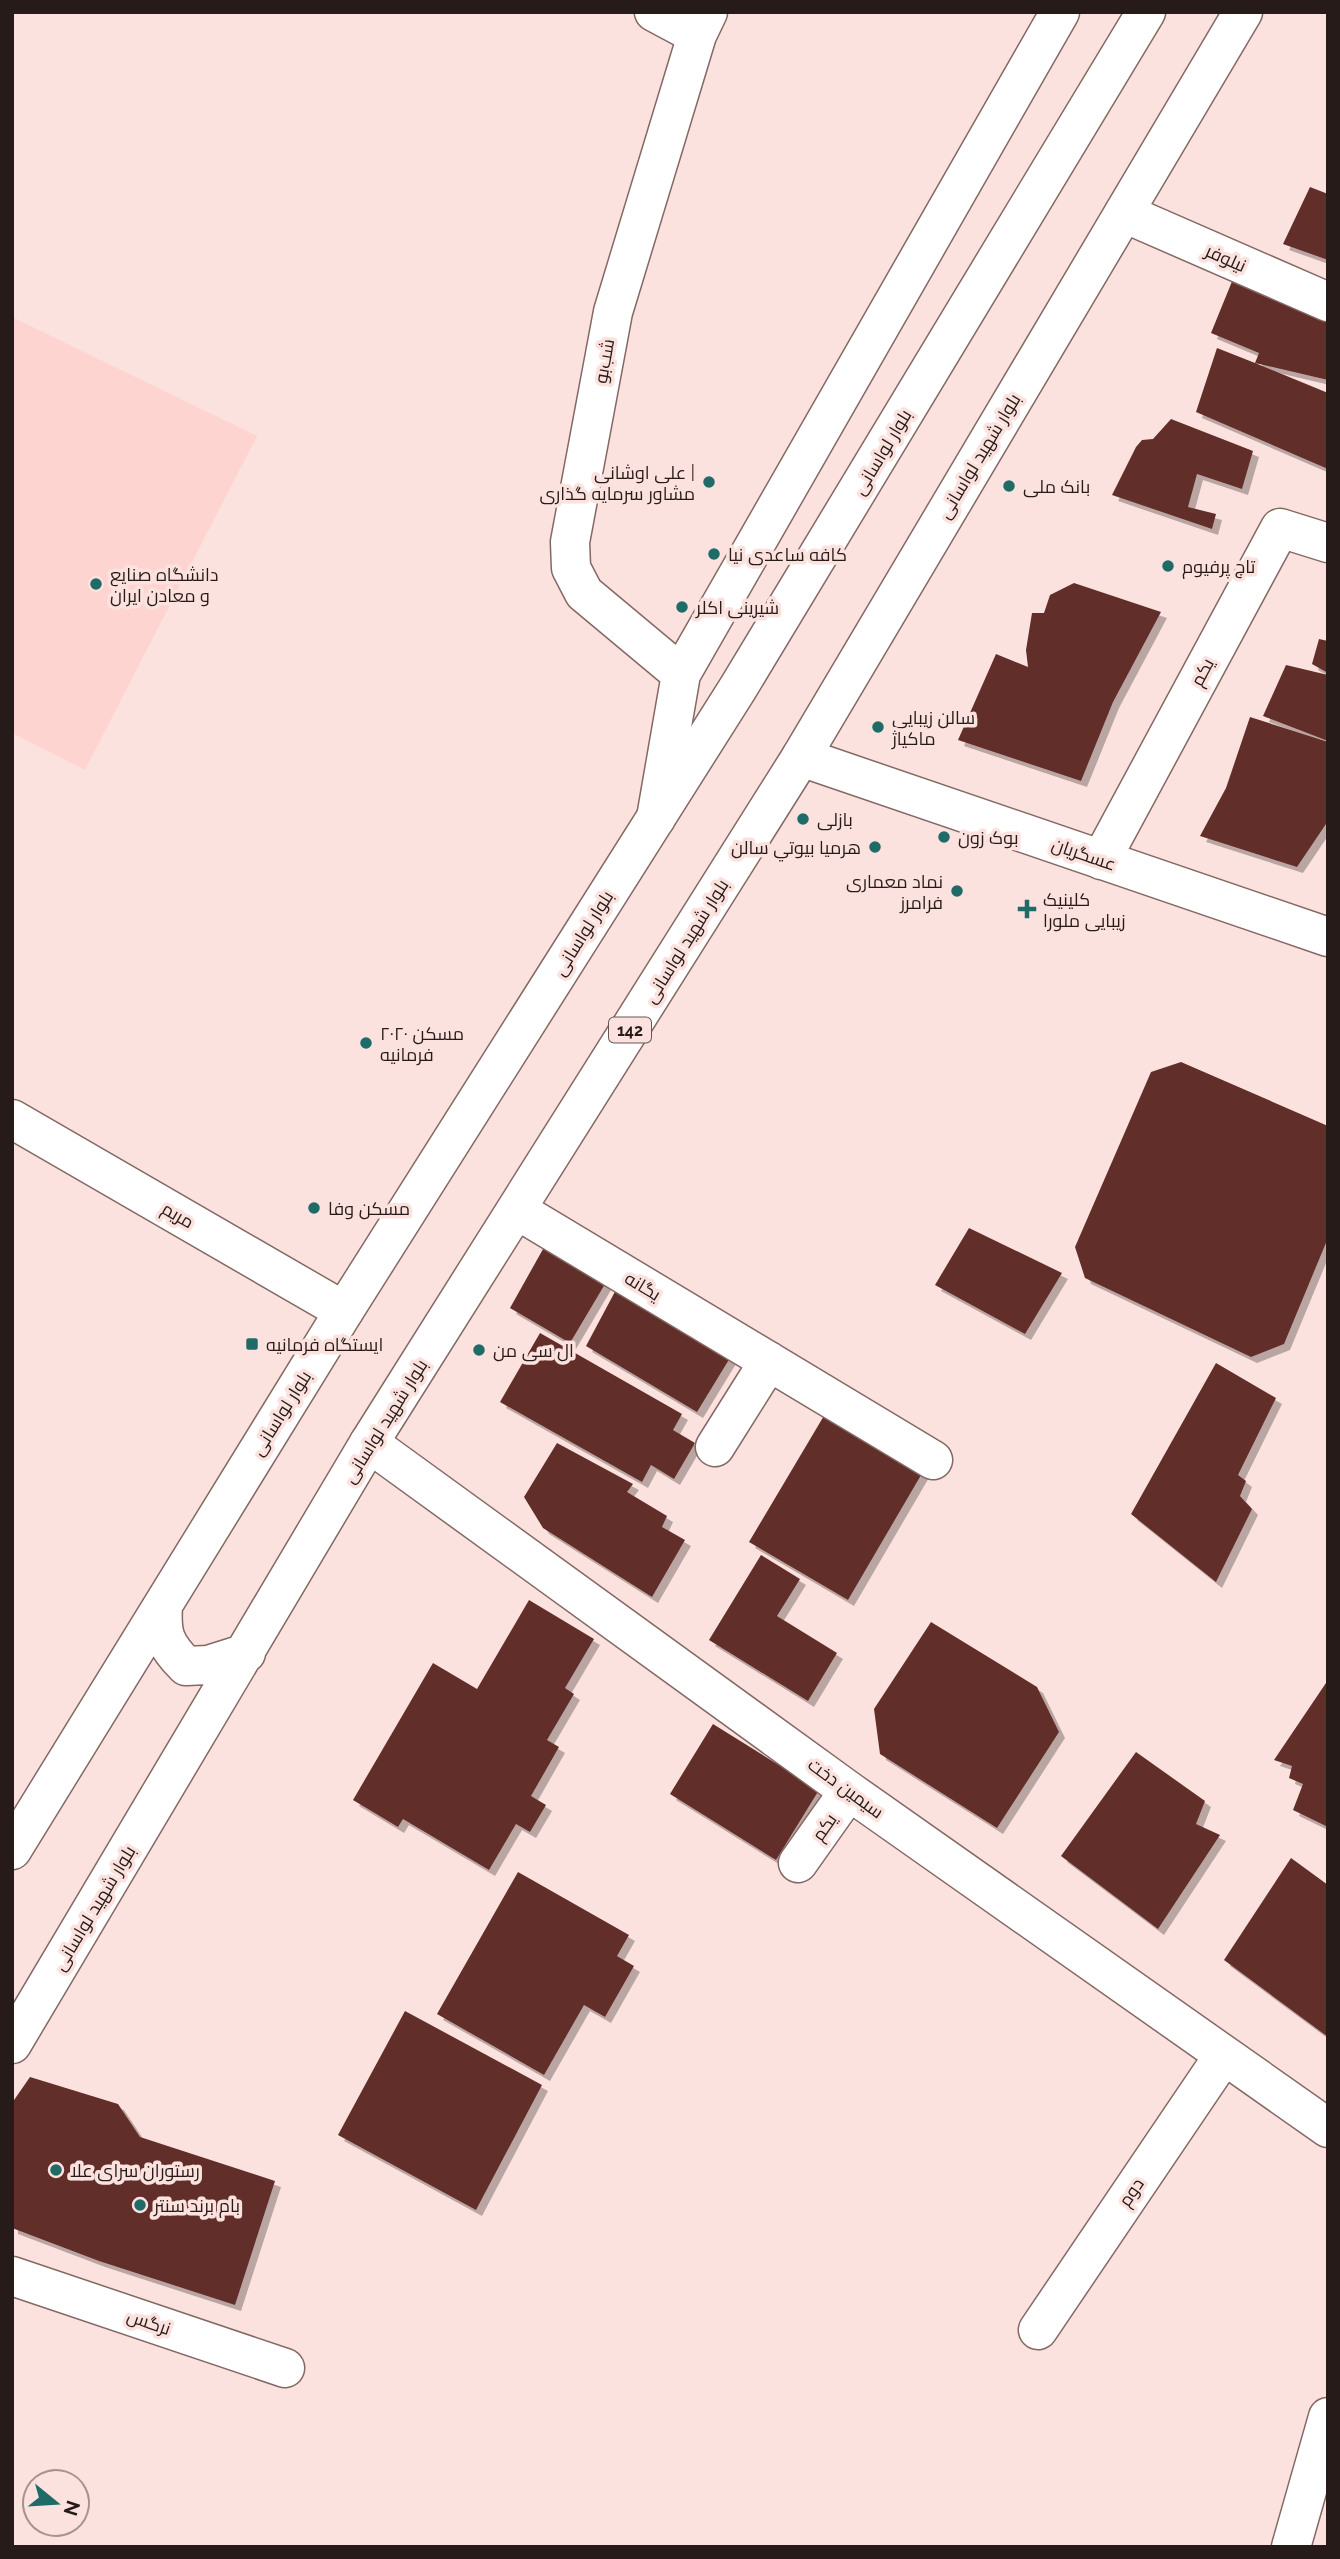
<svg xmlns="http://www.w3.org/2000/svg" width="1340" height="2559" font-family="Raleway,Cairo,sans-serif">
	<style>
		.built { fill: #fdd4cf }
		.building { fill: #622e29; filter: url(#shadow) }
		.lines { fill: none; stroke-linecap: round; stroke-linejoin: round }
		.minor-casing { stroke: #846864; stroke-width: 41 }
		.major-casing { stroke: #846864; stroke-width: 41 }
		.minor { stroke: #fff; stroke-width: 38 }
		.major { stroke: #fff; stroke-width: 38 }
		.poi-dot { fill: #1f6b68; stroke: #fce2de; stroke-width: 2.5 }
		.labels { text-anchor: middle; dominant-baseline: central; stroke-width: 7; stroke-linejoin: round; paint-order: stroke }
		.shield { fill: #fce2de; stroke: #665754; stroke-width: 2 }
		.shield-label { font-size: 16px; font-weight: bold; fill: #261b19 }
		.street-label { font-size: 18px; fill: #261b19; stroke: #fce2de }
		.poi-label { font-size: 18px; fill: #261b19; stroke: #fce2de; text-anchor: start }
	</style>
	<defs>
		<filter id="shadow"><feDropShadow dx="6" dy="6" stdDeviation="0" flood-color="#0004"/></filter>
	</defs>
	<rect width="100%" height="100%" fill="#fce2de"/>
	<!-- built -->
	<path class="built" d="M12,317L257,436L85,770L12,733Z"/>
	<!-- building -->
	<path class="building" d="M1310,187L1328,194V260L1283,244Z
		M1233,279L1328,318V380L1255,363L1328,393V469L1196,412L1217,348L1255,363L1259,353L1211,333Z
		M1171,419L1253,451L1242,489L1197,474L1188,507L1216,514L1212,529L1112,495L1136,447L1142,440L1153,439Z
		M1074,583L1161,612L1113,702L1081,781L958,740L996,654L1028,667L1026,650L1032,613H1044L1050,595Z
		M1319,639L1328,641V673L1312,664Z
		M1286,665L1328,675V741L1263,716Z
		M1250,717L1328,742V795L1326,802H1328V821L1297,867L1200,836L1226,788Z
		M1181,1062L1328,1126V1238L1284,1344L1251,1357L1085,1278L1075,1247L1151,1072Z
		M969,1228L1062,1273L1025,1334L935,1285Z
		M547,1242L608,1279L570,1343L510,1308Z
		M618,1286L733,1353L697,1412L586,1346Z
		M540,1333L682,1414L673,1430L695,1443L674,1479L651,1465L642,1482L500,1402Z
		M1216,1363L1276,1398L1238,1475L1246,1481L1240,1496L1252,1509L1216,1582L1131,1514Z
		M828,1409L924,1470L848,1600L749,1542Z
		M557,1443L633,1484L627,1492L667,1516L662,1527L685,1540L652,1597L543,1528L524,1497Z
		M761,1555L800,1579L777,1616L837,1653L808,1701L709,1640Z
		M529,1600L594,1639L565,1688L574,1694L547,1740L559,1747L531,1796L546,1805L530,1832L516,1824L489,1870L403,1819L398,1827L353,1800L433,1663L477,1689Z
		M931,1622L1037,1687L1059,1732L997,1828L880,1754L874,1709Z
		M1328,1680V1827L1293,1810L1303,1784L1289,1778L1292,1766L1274,1760Z
		M713,1724L819,1790L776,1860L670,1794Z
		M1136,1752L1205,1801L1196,1824L1220,1835L1158,1929L1061,1856Z
		M1291,1858L1328,1885V2037L1224,1960Z
		M518,1872L629,1935L617,1956L634,1966L605,2017L584,2005L544,2075L437,2014Z
		M405,2011L542,2085L476,2210L338,2135Z
		M30,2077L118,2104L140,2137L275,2181L235,2305L99,2261L12,2228V2103Z"/>
	<g class="lines">
		<!-- minor casing -->
		<g class="minor-casing">
			<path id="minor" d="M654,12L697,35
				M1124,213L1328,302
				M681,674L584,593L571,568L570,542L613,312L697,35L708,12
				M801,757L1328,937
				M656,818L681,674L1060,12
				M1101,860L1280,528L1328,543
				M12,1119L344,1311
				M517,1210L933,1460
				M369,1443L849,1791L1328,2128
				M715,1447L769,1361
				M798,1863L849,1791
				M12,2276L285,2368
				M1038,2330L1224,2055
				M1291,2547L1328,2417"/>
		</g>
		<!-- major casing -->
		<g class="major-casing">
			<path id="major" d="M163,1605C161,1635 165,1645 186,1666L208,1665L246,1653
				M12,1850L344,1311L738,688L1146,12
				M12,2044L369,1443L801,757L1243,12"/>
		</g>
		<!-- minor -->
		<use href="#minor" class="minor"/>
		<!-- major -->
		<use href="#major" class="major"/>
	</g>
	<!-- markers -->
	<g class="poi-dot">
		<circle cx="709" cy="482" r="7"/>
		<circle cx="1009" cy="486" r="7"/>
		<circle cx="714" cy="554" r="7"/>
		<circle cx="1168" cy="566" r="7"/>
		<circle cx="96" cy="584" r="7"/>
		<circle cx="682" cy="607" r="7"/>
		<circle cx="878" cy="727" r="7"/>
		<circle cx="803" cy="819" r="7"/>
		<circle cx="944" cy="837" r="7"/>
		<circle cx="875" cy="847" r="7"/>
		<circle cx="957" cy="891" r="7"/>
		<path d="M1023.5 898.5h7v7h7v7h-7v7h-7v-7h-7v-7h7z"/>
		<circle cx="366" cy="1043" r="7"/>
		<circle cx="314" cy="1208" r="7"/>
		<rect x="245" y="1337" width="14" height="14" rx="3.5"/>
		<circle cx="479" cy="1350" r="7"/>
		<circle cx="56" cy="2170" r="7"/>
		<circle cx="140" cy="2205" r="7"/>
	</g>
	<g class="labels">
		<!-- shield labels -->
		<rect class="shield" x="609" y="1017.5" width="42" height="25" rx="5"/>
		<g class="shield-label">
			<text x="630" y="1030">142</text>
		</g>
		<!-- street labels -->
		<g class="street-label">
			<text transform="translate(1226 258) rotate(24)">نیلوفر</text>
			<text transform="translate(604 361) rotate(-80)">شب‌بو</text>
			<text transform="translate(882 452) rotate(-59)">بلوار لواسانی</text>
			<text transform="translate(979 456) rotate(-59)">بلوار شهید لواسانی</text>
			<text transform="translate(1202 672) rotate(-62)">یکم</text>
			<text transform="translate(1084 854) rotate(19)">عسگریان</text>
			<text transform="translate(583 933) rotate(-58)">بلوار لواسانی</text>
			<text transform="translate(686 941) rotate(-58)">بلوار شهید لواسانی</text>
			<text transform="translate(178 1215) rotate(30)">مریم</text>
			<text transform="translate(643 1286) rotate(31)">یگانه</text>
			<text transform="translate(281 1413) rotate(-58)">بلوار لواسانی</text>
			<text transform="translate(385 1421) rotate(-58)">بلوار شهید لواسانی</text>
			<text transform="translate(846 1788) rotate(36)">سیمین دخت</text>
			<text transform="translate(824 1827) rotate(-55)">یکم</text>
			<text transform="translate(94 1908) rotate(-59)">بلوار شهید لواسانی</text>
			<text transform="translate(1131 2192) rotate(-56)">دوم</text>
			<text transform="translate(149 2322) rotate(19)">نرگس</text>
		</g>
		<!-- poi labels -->
		<g class="poi-label">
			<text x="695" y="472" text-anchor="end">علی اوشانی |<tspan x="695" dy="21">مشاور سرمایه گذاری</tspan></text>
			<text x="1023" y="486">بانک ملی</text>
			<text x="728" y="554">کافه ساعدی نیا</text>
			<text x="1182" y="566">تاچ پرفيوم</text>
			<text x="110" y="574">دانشگاه صنایع<tspan x="110" dy="21">و معادن ایران</tspan></text>
			<text x="696" y="607">شیرینی اکلر</text>
			<text x="892" y="717">سالن زیبایی<tspan x="892" dy="21">ماکیاژ</tspan></text>
			<text x="817" y="819">بازلی</text>
			<text x="958" y="837">بوک زون</text>
			<text x="861" y="847" text-anchor="end">هرميا بيوتي سالن</text>
			<text x="943" y="881" text-anchor="end">نماد معماری<tspan x="943" dy="21">فرامرز</tspan></text>
			<text x="1043" y="899">کلینیک<tspan x="1043" dy="21">زیبایی ملورا</tspan></text>
			<text x="380" y="1033">مسکن ۲۰۲۰<tspan x="380" dy="21">فرمانیه</tspan></text>
			<text x="328" y="1208">مسکن وفا</text>
			<text x="266" y="1344">ایستگاه فرمانیه</text>
			<text x="493" y="1350">ال سی من</text>
			<text x="70" y="2170">رستوران سرای علا</text>
			<text x="154" y="2205">بام برند سنتر</text>
		</g>
	</g>
	<!-- border -->
	<rect width="1340" height="2559" fill="none" stroke="#261b19" stroke-width="28"/>
	<!-- north arrow -->
	<g transform="translate(56 2503) rotate(108)"><circle r="33" fill="#fce2de" stroke="#a6928f" stroke-width="2"/>
	<path d="M0-5L12 26L0 18L-12 26Z" fill="#1f6b68"/>
	<text y="-10" font-size="19" font-weight="bold" text-anchor="middle" fill="#261b19">N</text>
	</g>
</svg>
